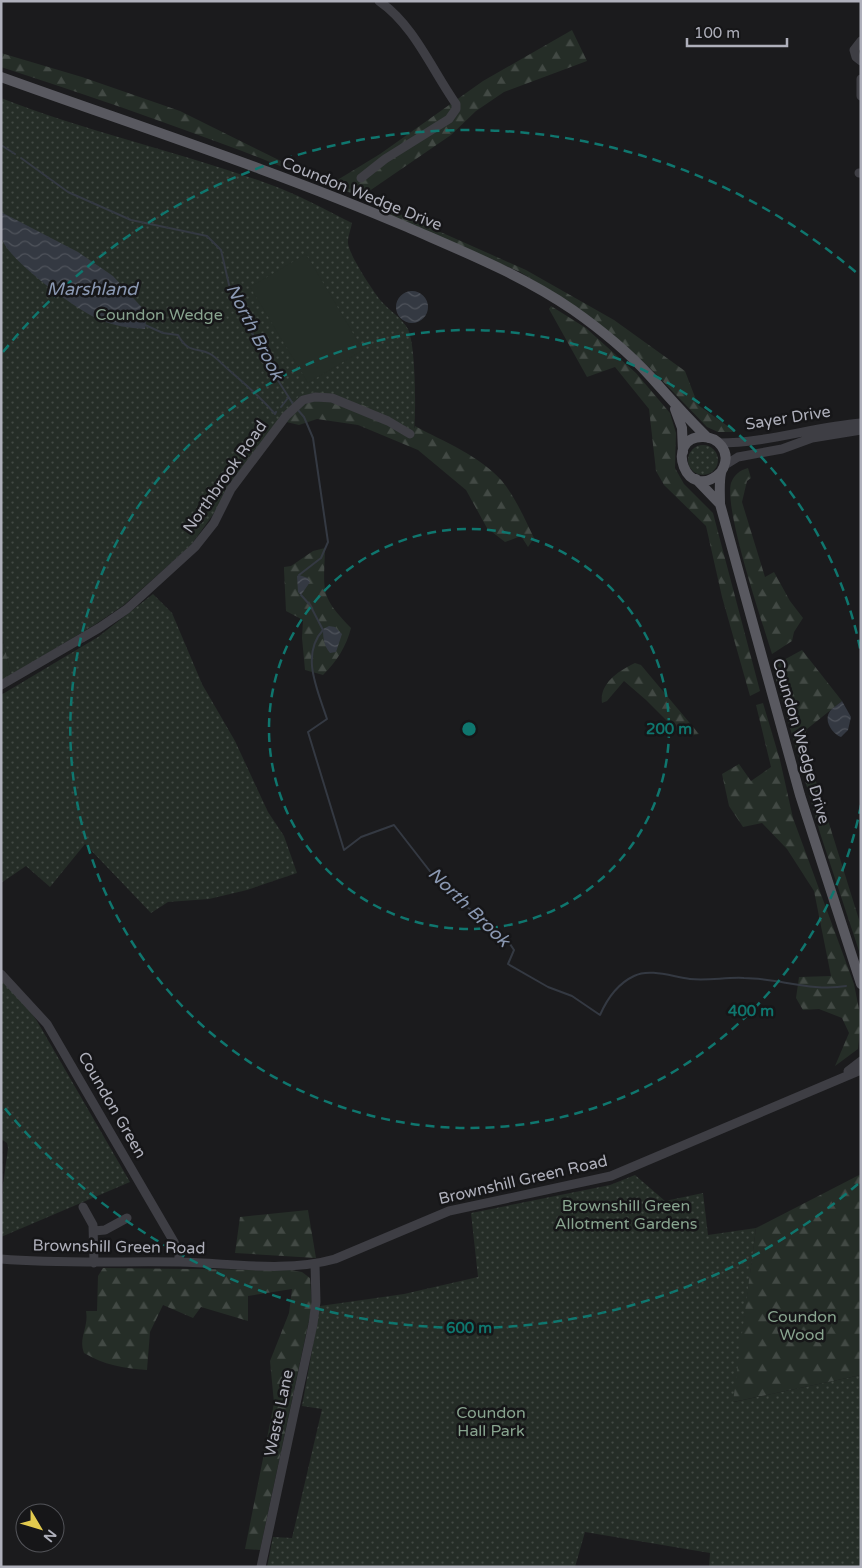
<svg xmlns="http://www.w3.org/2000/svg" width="862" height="1568" font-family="'Varela Round',sans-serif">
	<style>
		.green { fill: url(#green-dots) }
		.forest { fill: url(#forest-firs) }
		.pitch { fill: #252d27 }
		.water { fill: url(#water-waves) }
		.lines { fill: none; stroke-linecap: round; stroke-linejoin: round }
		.stream { stroke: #343942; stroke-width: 2 }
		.minor { stroke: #3e3e44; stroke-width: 9 }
		.major { stroke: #595960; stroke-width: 10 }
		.ring { fill: none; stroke: #0f766e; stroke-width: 2.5; stroke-dasharray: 9 6 }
		.labels { text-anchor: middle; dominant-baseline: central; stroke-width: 5; stroke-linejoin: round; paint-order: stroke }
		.street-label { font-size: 16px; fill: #afb0bb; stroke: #161618 }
		.park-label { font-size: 16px; fill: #88a48f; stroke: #161618 }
		.water-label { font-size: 18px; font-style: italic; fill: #8a98b2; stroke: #161618 }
		.centre { fill: #0f766e; stroke: #161618; stroke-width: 2.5 }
		.ring-label { font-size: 15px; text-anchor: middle; font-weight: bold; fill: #0f766e; stroke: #161618; stroke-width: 5; stroke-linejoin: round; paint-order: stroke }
	</style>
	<defs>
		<pattern id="green-dots" width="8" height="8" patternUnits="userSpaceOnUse" patternTransform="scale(1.25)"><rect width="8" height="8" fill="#252d27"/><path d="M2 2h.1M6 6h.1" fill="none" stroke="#424944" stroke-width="1.8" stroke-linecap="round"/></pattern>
		<pattern id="forest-firs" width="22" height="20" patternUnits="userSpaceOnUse" patternTransform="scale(1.25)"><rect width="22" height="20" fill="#252d27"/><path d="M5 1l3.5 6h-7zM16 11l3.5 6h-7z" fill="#424944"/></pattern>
		<pattern id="water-waves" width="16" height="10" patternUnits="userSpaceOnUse" patternTransform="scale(1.25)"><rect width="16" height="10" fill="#343942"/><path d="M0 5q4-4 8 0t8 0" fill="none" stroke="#4f535b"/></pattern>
	</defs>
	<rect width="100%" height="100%" fill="#1b1b1d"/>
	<!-- green -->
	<path class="green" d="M1,98C88,132 179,152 266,183C295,193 324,209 352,223C351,229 348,236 348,242C347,252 374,293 382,302C391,312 401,317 408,329C416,347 416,412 414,432L300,395L191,545L124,605L96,624L11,675L1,631Z
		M688 460a15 15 0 1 1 30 0a15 15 0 1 1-30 0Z
		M153,594L172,613L202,684L235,741L268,812L284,836L297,873L247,890L209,899L168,902L151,913L85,844L50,887L26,866L1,883V695L98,637Z
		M1,980L24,1002L37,1021L130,1182L1,1237L3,1185L8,1148L7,1143L1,1139Z
		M635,1175L665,1201L703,1193L708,1235L756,1228L734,1402L861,1375V1567H709L710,1553L585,1532L575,1567H267L273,1537L292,1538L322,1409L302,1406L320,1306L404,1294L478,1277L471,1213L610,1185Z"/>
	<!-- forest -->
	<path class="forest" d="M572,30L587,61L504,92L476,111L451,135L362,196C321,185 282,166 242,151C162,121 82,93 1,67V53L82,77L180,111L293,167L339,179L380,154L483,81Z
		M391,210L526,270L614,320L685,371L698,405L736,432H718L707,427L650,368L578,308L520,272L391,216Z
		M551,306L586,328L636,373L670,413L676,433L675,468L684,484L713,513L760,691L750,696L722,597L706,526L664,485L656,471L649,409L615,367L587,377L549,309Z
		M316,392C351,396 384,413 413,432L415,426C444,442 479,455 502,481C515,497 525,519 534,538L528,547L521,536L505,542L487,528L466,490L418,450L358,425L317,419L299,425L278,420L300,395Z
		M748,468L751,478L747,481L742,502L765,577L774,572L790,601L803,618L794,632L792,641L772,654C762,621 724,510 731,483C734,475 740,470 748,468Z
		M325,548C324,592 319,595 351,628C346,647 337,661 323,675L305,670L302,638L303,620L286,611L284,570V567L291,566L313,551Z
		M1,631L11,675L1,680Z
		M802,650L842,701L807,729L803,740L861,926V957L820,833L774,672L780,662Z
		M635,663L641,665L699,734L690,736L677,731L646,700L624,681L607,701L602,703C599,683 620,670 635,663Z
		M763,703L780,760L793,818L854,984L861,1019L858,1049L835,1066L849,1033L842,1018L819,1009L803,1010L796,998L799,977L831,976L814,891L787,849L762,823L743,827L729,806L722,774L739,764L751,781L771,767L756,705Z
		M861,1174V1375L733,1402L756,1228Z
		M308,1210L316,1258L235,1253L240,1217Z
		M103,1268L290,1270L302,1272L310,1278L312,1306L260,1550L245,1549L274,1403L270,1361L289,1313L292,1289L248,1296V1321L201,1307L193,1318L163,1305L150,1332L147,1370C123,1368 104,1365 84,1353C78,1338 89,1327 86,1311H97L98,1276Z"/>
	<!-- pitch -->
	<path class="pitch" d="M306,254L363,350L308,383L250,287Z"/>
	<!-- water -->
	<path class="water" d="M1,212L78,252L113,276L147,313L145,329C129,328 115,326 100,320C78,311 9,261 2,239C0,232 1,220 1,212Z
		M396 307a16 16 0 1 1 32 0a16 16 0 1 1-32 0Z
		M299,575L308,578L310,582L301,595L298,592L297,576Z
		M329,626L335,627L342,634L336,652L330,653C324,646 323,638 323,629Z
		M842,701L851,717L848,730L841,737C833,734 824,722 829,713C831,708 838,705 842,701Z"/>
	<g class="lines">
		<!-- stream -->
		<path class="stream" d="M1,145L15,154
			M21,158L68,192L131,220L207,236L221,250L230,289L267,363L293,404
			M145,325L163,333L178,335C189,355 197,346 212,355C219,360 224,366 230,371C246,385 261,397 275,414L276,412
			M281,407L288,398
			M298,410L304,417L313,438L328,542L321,558L299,575
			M301,595L310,605L323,630C300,655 318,691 327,719L308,732L344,850L361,837L394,825L436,879L459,902L479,915L496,935L506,938L514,950L508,964L548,987L572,996L600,1015C607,999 617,984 634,976C650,968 673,977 690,979C708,981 726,977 744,978C777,978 812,992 846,986"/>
		<!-- minor -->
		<path class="minor" d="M861,41L854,50L856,57L861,61
			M861,79V96
			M859,173H861
			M361,178L385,159L449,119L456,109V104C432,70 414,25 379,1
			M719,443C767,443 813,427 861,423
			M725,465L738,457L782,449L812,438L861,430
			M1,685L99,628L127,609L195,547L214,523L231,489L286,416L303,400L315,397L332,398L388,421L410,434
			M1,974L47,1024L174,1242L179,1254V1262
			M848,1071L861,1061
			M83,1207L93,1225L94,1263
			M94,1231L105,1230L127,1218
			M1,1259C61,1264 120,1261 180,1262C231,1263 285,1273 335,1259L449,1211L611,1176L861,1070
			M261,1567L313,1324L316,1302L315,1264"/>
		<!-- major -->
		<path class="major" d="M1,77C137,126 274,170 407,227C464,252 522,275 573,310C600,329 628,352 650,376C669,397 687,418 708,438
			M675,409L682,428L683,452
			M721,472C686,506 663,436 703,437C718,437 730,451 724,466C723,470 722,468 721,473C719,482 720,494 720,504L800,795L861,984
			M696,479L720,504"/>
	</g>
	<!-- distance rings -->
	<g class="ring">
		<circle cx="469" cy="729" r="200"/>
		<path d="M861 805A399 399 0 1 1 861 653"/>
		<path d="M858 1184A599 599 0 0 1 3 1106M3 352A599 599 0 0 1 858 274"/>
	</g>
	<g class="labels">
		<!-- street labels -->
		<g class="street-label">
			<text transform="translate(362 194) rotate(22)">Coundon Wedge Drive</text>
			<text transform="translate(788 418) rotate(-9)">Sayer Drive</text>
			<text transform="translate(225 477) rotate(-55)">Northbrook Road</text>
			<text transform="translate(801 741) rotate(74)">Coundon Wedge Drive</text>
			<text transform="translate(112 1105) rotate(60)">Coundon Green</text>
			<text transform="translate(523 1180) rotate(-13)">Brownshill Green Road</text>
			<text transform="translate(119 1247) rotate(1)">Brownshill Green Road</text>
			<text transform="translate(279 1413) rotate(-78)">Waste Lane</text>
		</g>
		<!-- park labels -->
		<g class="park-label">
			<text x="159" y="315">Coundon Wedge</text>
			<text x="626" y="1206">Brownshill Green<tspan x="626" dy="18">Allotment Gardens</tspan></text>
			<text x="802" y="1317">Coundon<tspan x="802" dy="18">Wood</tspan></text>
			<text x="491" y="1413">Coundon<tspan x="491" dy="18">Hall Park</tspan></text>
		</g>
		<!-- water labels -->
		<g class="water-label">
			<text x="92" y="289">Marshland</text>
			<text transform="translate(255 332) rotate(63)">North Brook</text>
			<text transform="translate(469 907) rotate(44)">North Brook</text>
		</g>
	</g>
	<circle cx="469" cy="729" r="8" class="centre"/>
	<g class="ring-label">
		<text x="669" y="734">200 m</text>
		<text x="751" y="1016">400 m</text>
		<text x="469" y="1333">600 m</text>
	</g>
	<!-- border -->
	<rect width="862" height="1568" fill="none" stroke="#afb0bb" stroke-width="5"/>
	<!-- north arrow -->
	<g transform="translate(40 1528) rotate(128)"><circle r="24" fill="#161618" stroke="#535459"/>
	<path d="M0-4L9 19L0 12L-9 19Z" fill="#e2ca4e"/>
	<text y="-8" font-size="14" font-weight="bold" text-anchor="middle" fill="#afb0bb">N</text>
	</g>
	<!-- scale -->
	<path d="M687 38v8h100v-8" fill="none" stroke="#afb0bb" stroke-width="2.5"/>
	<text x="694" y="38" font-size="15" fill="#afb0bb" stroke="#161618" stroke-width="4" paint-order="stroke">100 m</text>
</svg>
